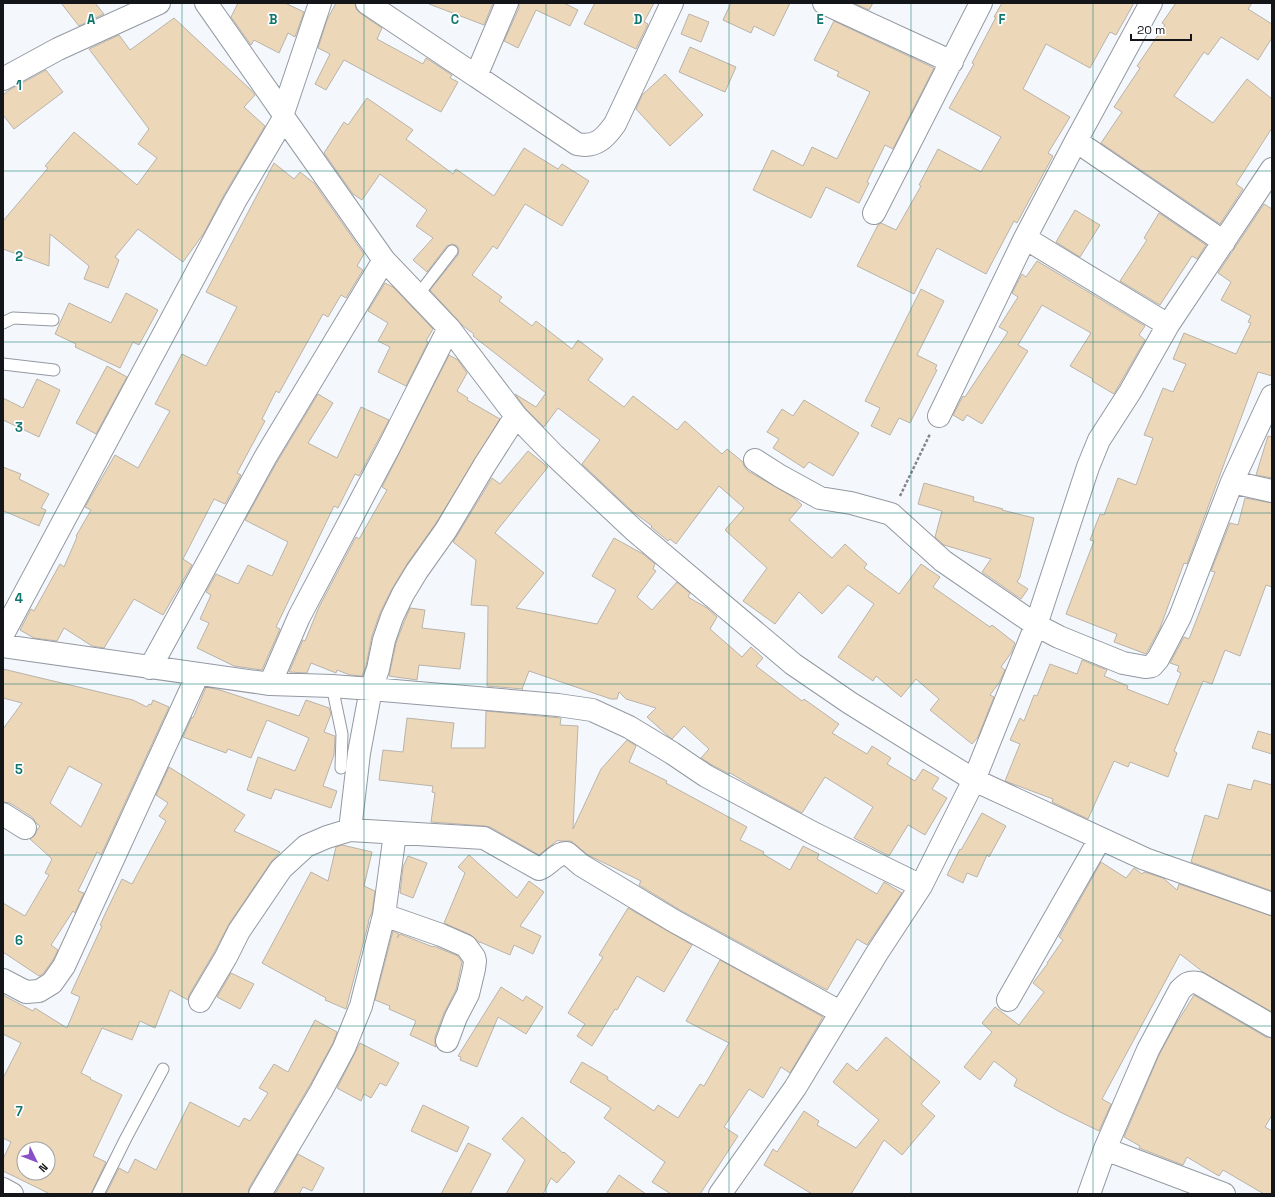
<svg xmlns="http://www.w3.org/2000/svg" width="1275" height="1197" font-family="'Space Grotesk',sans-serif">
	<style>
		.building { fill: #edd7b9; stroke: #b9b3aa; fill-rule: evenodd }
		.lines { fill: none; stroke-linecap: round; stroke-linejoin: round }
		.service-casing { stroke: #9499a2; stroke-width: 13 }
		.minor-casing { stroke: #9499a2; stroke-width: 24 }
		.trunk-casing { stroke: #9499a2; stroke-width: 24 }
		.path { stroke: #818488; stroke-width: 2.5; stroke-dasharray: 3 2; stroke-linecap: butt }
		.service { stroke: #fff; stroke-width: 11 }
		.minor { stroke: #fff; stroke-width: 22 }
		.trunk { stroke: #fff; stroke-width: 22 }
		.grid { fill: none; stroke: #0f766e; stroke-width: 1; stroke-opacity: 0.55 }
		.grid-label { font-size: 13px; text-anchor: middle; font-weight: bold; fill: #0f766e; stroke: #fff; stroke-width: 3.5; stroke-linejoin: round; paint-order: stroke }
	</style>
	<rect width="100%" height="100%" fill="#f4f8fd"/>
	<!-- building -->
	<path class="building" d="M61,3H95L104,14L79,26Z
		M238,3H285L304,12L295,37L288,33L279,53L254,40L251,45L231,17Z
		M336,3H355L356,9L360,13L382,28L377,39L423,64L426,58L452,75L450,78L458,82L441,112L344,60L326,90L315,84L330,54L318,48L327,20Z
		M429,3H493L484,25L429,4Z
		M519,3H564L578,10L570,26L536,10L518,48L504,41L519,8Z
		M595,3H654L644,22L648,24L636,49L584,24Z
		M731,3H790L774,36L754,26L751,33L723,20Z
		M854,3H873L869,10Z
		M1002,3H1134L1116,35L1110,32L1090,68L1046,44L1023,89L1070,117L1048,153L1053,156L1017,223L1014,221L986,274L937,248L914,294L857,266L878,225L881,223L896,230L921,186L919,185L938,149L981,172L1001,137L949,108L974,64L972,63L996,17H994Z
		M1176,3H1252L1248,9L1272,24V38L1258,60L1221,37L1208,55L1204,52L1174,96L1213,123L1247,79L1272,99V128L1236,184L1243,189L1220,224L1101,143L1122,112L1114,107L1140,68L1137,66L1165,25L1162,23Z
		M689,14L709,22L701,42L681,34Z
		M174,18L251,90L255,95L244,107L265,126L224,195L204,233L183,262L138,229L115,257L119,260L108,288L84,279L89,266L50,234L49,266L3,249V221L48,168L45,166L74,132L137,185L157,158L138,144L149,129L89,49L119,35L130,50Z
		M834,21L934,68L893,149L885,145L867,182L869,183L859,203L826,187L811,218L753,190L772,150L803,166L812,147L837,159L870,92L837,76L839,72L814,60Z
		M690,47L736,67L725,92L679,72Z
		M46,70L63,92L14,129L3,115V95L9,90Z
		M665,74L703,115L670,146L636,109L642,95Z
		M367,98L413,130L406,139L453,174L456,169L494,196L524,148L558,169L562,164L589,181L562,226L525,204L497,249L493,246L472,275L502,297L499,301L532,326L536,321L572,349L578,340L603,359L588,380L624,407L633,396L677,430L685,421L722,454L727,449L743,462L744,466L748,471L793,497L802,505L789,520L832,558L845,544L867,564L864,568L899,594L921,564L940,577L933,587L990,627L992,625L1015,643L1011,653L1001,667L1005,670L999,683L990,695L994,697L978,737L972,744L930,710L939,699L916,679L901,697L876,676L873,681L838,657L874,604L848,585L822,614L799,592L775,624L743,601L767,568L725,530L744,508L719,486L676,544L670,539L668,541L651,527L652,526L632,511L582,464L600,440L558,408L544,427L525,408L515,394L536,407L546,393L473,336L474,334L462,325L430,290L458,255L459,249L457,246L453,244L447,246L427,272L413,260L433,238L416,226L427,210L380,174L362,200L353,194L324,153L344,122L348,125Z
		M274,163L294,179L300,172L314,183L364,254L357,266L363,270L346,298L341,295L328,317L323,314L279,393L276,391L262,419L265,421L237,473L241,475L225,504L214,499L183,559L192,565L163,615L134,599L104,648L92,646L64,628L57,641L34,638L20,630L31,609L34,611L60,564L64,567L77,537L76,536L91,510L85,507L115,455L138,468L170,411L155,404L182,354L206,366L237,307L206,292Z
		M1264,204L1272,209V376L1258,372L1187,564L1184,563L1160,628L1146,654L1114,642L1117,634L1066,614L1094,541L1090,540L1100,514L1104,515L1118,478L1136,485L1153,438L1144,435L1163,388L1173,392L1186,364L1173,359L1184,333L1236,354L1251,323L1248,322L1251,316L1221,300L1231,282L1218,273Z
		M1075,210L1100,225L1080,257L1056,242Z
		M1159,213L1206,245L1197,259L1192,256L1160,305L1120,281L1147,240L1144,238Z
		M1037,261L1145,326L1139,335L1145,340L1114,394L1092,381L1093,379L1070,366L1091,333L1042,305L1018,345L1028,351L982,424L967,415L963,421L953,415L963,396L965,397L1008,332L999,327L1018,297L1012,293L1022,274L1026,277Z
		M385,283L393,287L433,329L426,341L428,342L406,386L378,372L390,347L378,341L388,323L368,311Z
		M921,289L944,301L917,355L937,365L935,369L937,370L910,423L899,418L890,435L871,426L880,408L865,401Z
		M126,293L158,310L139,345L133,342L120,368L75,347L76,344L55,334L69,303L111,323Z
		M449,355L458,360L467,373L457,391L468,398L467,400L500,419L436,523L407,564L392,589L380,613L372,636L366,666L362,676L350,675L337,670L336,673L311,663L307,673L289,672L303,640L305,641L319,607L356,537L359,539L387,490L382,487Z
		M107,366L127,377L96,434L76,423Z
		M37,379L60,390L39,437L3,420V398L23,408Z
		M318,394L333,403L308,443L337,458L361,407L389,420L359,476L355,474L338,508L334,506L276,627L280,629L262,670L234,666L197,648L209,623L200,619L211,595L206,592L216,574L238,584L248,565L272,576L288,542L245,520L277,462Z
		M804,400L859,433L833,476L809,462L804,468L773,448L779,439L767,432L782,409L793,416Z
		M1268,436L1272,437V478L1256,475Z
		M528,451L548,467L495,533L544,573L516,608L597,624L616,590L592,576L614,538L643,554L655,564L653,569L656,571L637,597L652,610L677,582L690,593L688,597L707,608L717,617L710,629L742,657L751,647L763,658L756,666L802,701L804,699L839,724L832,733L867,754L872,746L891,758L887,764L915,781L923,769L939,778L932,789L947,798L925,835L908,825L889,856L854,838L873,807L825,777L802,813L752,786L730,773L729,774L712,765L701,758L709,749L684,726L672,739L668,736L647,717L656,708L626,699L619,692L617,699H611L529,671L522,689H523L487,686L488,606L471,605L476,560L453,542L492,478L500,484Z
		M3,467L21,474L19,479L49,494L41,508L46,510L39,526L4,511L3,514Z
		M924,483L974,497L973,501L1003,509L1002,510L1034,518L1020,577L1017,582L1028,589L1021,599L982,572L991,559L944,545L935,537L942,511L918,504Z
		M1245,498L1272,503V587L1266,585L1240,656L1225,650L1212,684L1203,681L1174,751L1177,753L1168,777L1130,762L1128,767L1114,761L1088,819L1052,802L1053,799L1005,781L1020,744L1010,740L1020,718L1024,721L1034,695L1037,696L1050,664L1077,674L1082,660L1107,670L1104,676L1128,686L1127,689L1168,705L1181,673L1177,671L1179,666L1170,663L1184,637L1189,639L1215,572L1211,571L1230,523L1238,525Z
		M410,608L425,610L422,628L465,633L460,669L419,665L417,680L389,676L396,643L404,622Z
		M3,669L133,700L147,707L149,704L151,705L153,700L169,707L101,855L97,852L78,891L84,893L75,913L73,911L51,945L58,950L53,960L43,974L39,976L3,952V903L25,916L49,875L45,873L52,859L30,839L35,835L37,830L40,826L37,824L32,817L10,803L3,802V729L22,703L3,698ZM69,766L102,784L81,827L50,803Z
		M206,687L220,690L299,716L306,700L329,708L331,714L324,732L335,736L334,755L323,786L337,791L331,808L275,789L271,799L247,790L258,757L295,771L309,738L267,720L251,758L228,749L226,753L183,737L192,717L193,718Z
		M486,711L561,718L560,725L578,726L573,829L601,769L627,740L636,746L629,762L667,781L666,783L747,827L740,840L764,852L763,854L790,870L803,846L819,854L817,859L877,894L884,882L902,893L867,945L857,939L827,990L680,910L639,885L641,881L588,855L571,841H560L558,840L539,855L490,827L485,826L431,822L435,793L432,792L433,786L379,780L383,750L403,752L407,718L454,723L451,748H485Z
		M1258,731L1272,735V754L1252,748Z
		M169,767L245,815L234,831L280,852L271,862L229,924L215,951L189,995L188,1000L170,990L155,1028L140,1021L132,1040L102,1028L81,1073L91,1078L90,1079L122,1095L93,1156L106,1162L91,1194H50L3,1171V1159L11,1142L3,1138V1078L21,1043L3,1034V995L33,1011L35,1008L67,1028L80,997L71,993L102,926L100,925L106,912L122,879L132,884L166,821L159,816L168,803L156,795ZM24,1149H48V1173H24Z
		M1254,780L1272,785V891L1191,862L1205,815L1218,819L1228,784L1251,790Z
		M982,813L1006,826L989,857L987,855L977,877L967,873L963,883L947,875L960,849L961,850Z
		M342,845L372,852L364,886L375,891L372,913L368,921H369L346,1009L325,1000L326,998L262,963L311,872L328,881L336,847Z
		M469,855L517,898L529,881L544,892L520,926L541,936L533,954L514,945L510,955L480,942V943L471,935L444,923L465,873L458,867Z
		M408,856L427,863L413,898L400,893L403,867Z
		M1101,862L1126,878L1134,868L1142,874L1144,872L1163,878L1177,890L1179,884L1272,916V1012L1203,972L1180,954L1102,1099L1111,1104L1099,1131L1060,1112L1014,1086L1017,1079L994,1061L980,1080L964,1067L992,1032L982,1023L995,1007L1019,1025L1044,992L1033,983L1048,963H1047L1063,940L1059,937Z
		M628,908L692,945L664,992L637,976L617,1010L615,1009L592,1046L577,1036L585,1024L568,1013L603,957L599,955Z
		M393,931L399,934L397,938L400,934L433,947L434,946L436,947L458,956L462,962L456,990L444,1013L435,1037V1043L436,1047L410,1035L416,1021L389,1009L390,1006L375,1000Z
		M720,960L823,1017L790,1073L781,1067L763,1098L749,1089L724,1127L738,1136L700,1194H671L652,1182L665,1162L604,1118L611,1108L570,1082L582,1062L608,1077L607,1079L654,1111L658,1105L678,1118L700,1084L704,1086L729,1043L686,1021Z
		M231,973L254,984L240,1009L217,997Z
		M501,987L523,1001L526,996L543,1007L526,1034L498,1017L477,1067L460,1060L461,1057L458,1056Z
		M1194,995L1266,1037L1272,1038V1115L1265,1127L1272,1131V1194H1264L1223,1170L1219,1176L1187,1157L1183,1165L1139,1148L1140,1146L1124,1137L1159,1055L1173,1029Z
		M315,1020L337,1032L333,1043L310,1085L249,1188L248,1194H106L119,1168L128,1173L135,1159L156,1170L190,1102L239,1127L244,1118L250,1121L268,1093L259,1088L274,1064L288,1072Z
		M886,1037L940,1082L921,1104L935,1116L902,1155L884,1140L851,1194H812L764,1165L773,1149L777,1152L804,1111L819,1121L817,1125L856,1148L879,1120L833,1082L847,1063L857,1071Z
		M360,1043L399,1063L386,1086L380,1083L371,1098L364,1094L361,1101L337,1088Z
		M423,1105L469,1127L457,1152L411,1131Z
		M522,1117L563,1153L564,1152L575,1162L557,1183L551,1178L543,1194H506L525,1160L502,1139Z
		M468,1143L491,1154L470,1194H441Z
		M298,1154L324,1168L312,1191L303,1187L299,1194H275Z
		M619,1175L646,1194H606Z"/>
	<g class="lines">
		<!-- service casing -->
		<g class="service-casing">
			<path id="service" d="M418,295L452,251
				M3,323L13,318L53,320
				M3,364L54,370
				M332,686L342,734L341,768
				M98,1194L126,1138L163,1069"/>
		</g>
		<!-- minor casing -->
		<g class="minor-casing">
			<path id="minor" d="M206,3L283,113L284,118L384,260L449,328L516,416L554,455L634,530L793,664L850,703L974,780L1145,859L1272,904
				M367,3L476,76L507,3
				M824,3L952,62
				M476,76L577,144C596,148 605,138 615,124L672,3
				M3,79L58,49L159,3
				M283,113L320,3
				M1076,141L1224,242
				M874,213L981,3
				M1025,238L1168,325
				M1272,396L1232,482L1272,491
				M516,416L484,466L446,530L417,571L403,594L392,617L384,640L378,669L371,689L359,753L350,830L484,838L539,869C549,866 555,853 567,853L581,865L674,921L840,1012
				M939,416L1025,238L1076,141L1151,3
				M755,460L780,476L820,498L851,503L891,514L943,561L1036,625L1059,637L1123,663L1145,667L1152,666L1158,659L1180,617L1232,482
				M3,634L235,201L284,118
				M3,646L270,684L332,686L371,689L558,705L592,710L629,727L672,753L706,776L753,801L815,834L921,886
				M150,668L266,456L384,260
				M270,684L299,617L389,447L449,328
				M3,814L25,828
				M384,915L441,935L466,946L474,957L475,961L474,969L468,994L456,1017L447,1041
				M3,980L26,992L39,991L52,983L64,966L198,674
				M1008,1000L1100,839
				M200,1001L226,957L239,931L281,869L306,846L327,837L350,830
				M1105,1149L1224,1194
				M260,1194L321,1091L344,1048L361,1006L384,915L395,833
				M720,1194L795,1088L877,953L921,886L974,780L1036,625L1088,467L1099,440L1130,392L1168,325L1272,169
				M1089,1194L1105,1149L1148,1050L1180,990C1186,984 1189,981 1198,983L1272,1026"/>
		</g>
		<!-- trunk casing -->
		<g class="trunk-casing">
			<path id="trunk" d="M3,1189L12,1194"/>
		</g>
		<!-- path -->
		<path class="path" d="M900,496L930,434"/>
		<!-- service -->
		<use href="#service" class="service"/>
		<!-- minor -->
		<use href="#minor" class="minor"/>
		<!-- trunk -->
		<use href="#trunk" class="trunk"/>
	</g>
	<!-- grid -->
	<path class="grid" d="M182,3V1194M364,3V1194M546,3V1194M729,3V1194M911,3V1194M1093,3V1194M3,171H1272M3,342H1272M3,513H1272M3,684H1272M3,855H1272M3,1026H1272"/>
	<g class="grid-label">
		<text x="91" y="24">A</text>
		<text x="273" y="24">B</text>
		<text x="455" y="24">C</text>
		<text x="638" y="24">D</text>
		<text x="820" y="24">E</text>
		<text x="1002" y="24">F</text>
		<text x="19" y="90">1</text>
		<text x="19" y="261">2</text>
		<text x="19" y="432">3</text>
		<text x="19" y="603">4</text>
		<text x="19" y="774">5</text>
		<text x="19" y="945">6</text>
		<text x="19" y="1116">7</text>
	</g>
	<!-- border -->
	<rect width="1275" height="1197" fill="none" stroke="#131519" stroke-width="8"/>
	<!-- north arrow -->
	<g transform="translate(36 1161) rotate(133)"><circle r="19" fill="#ffffff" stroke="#a1a1a3"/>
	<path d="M0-3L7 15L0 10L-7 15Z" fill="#8a50c7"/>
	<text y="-6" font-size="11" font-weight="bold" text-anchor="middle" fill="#131519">N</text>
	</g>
	<!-- scale -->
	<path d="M1131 34v6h60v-6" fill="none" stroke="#131519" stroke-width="2"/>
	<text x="1137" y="34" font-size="12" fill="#131519" stroke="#ffffff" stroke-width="3" paint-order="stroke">20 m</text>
</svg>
